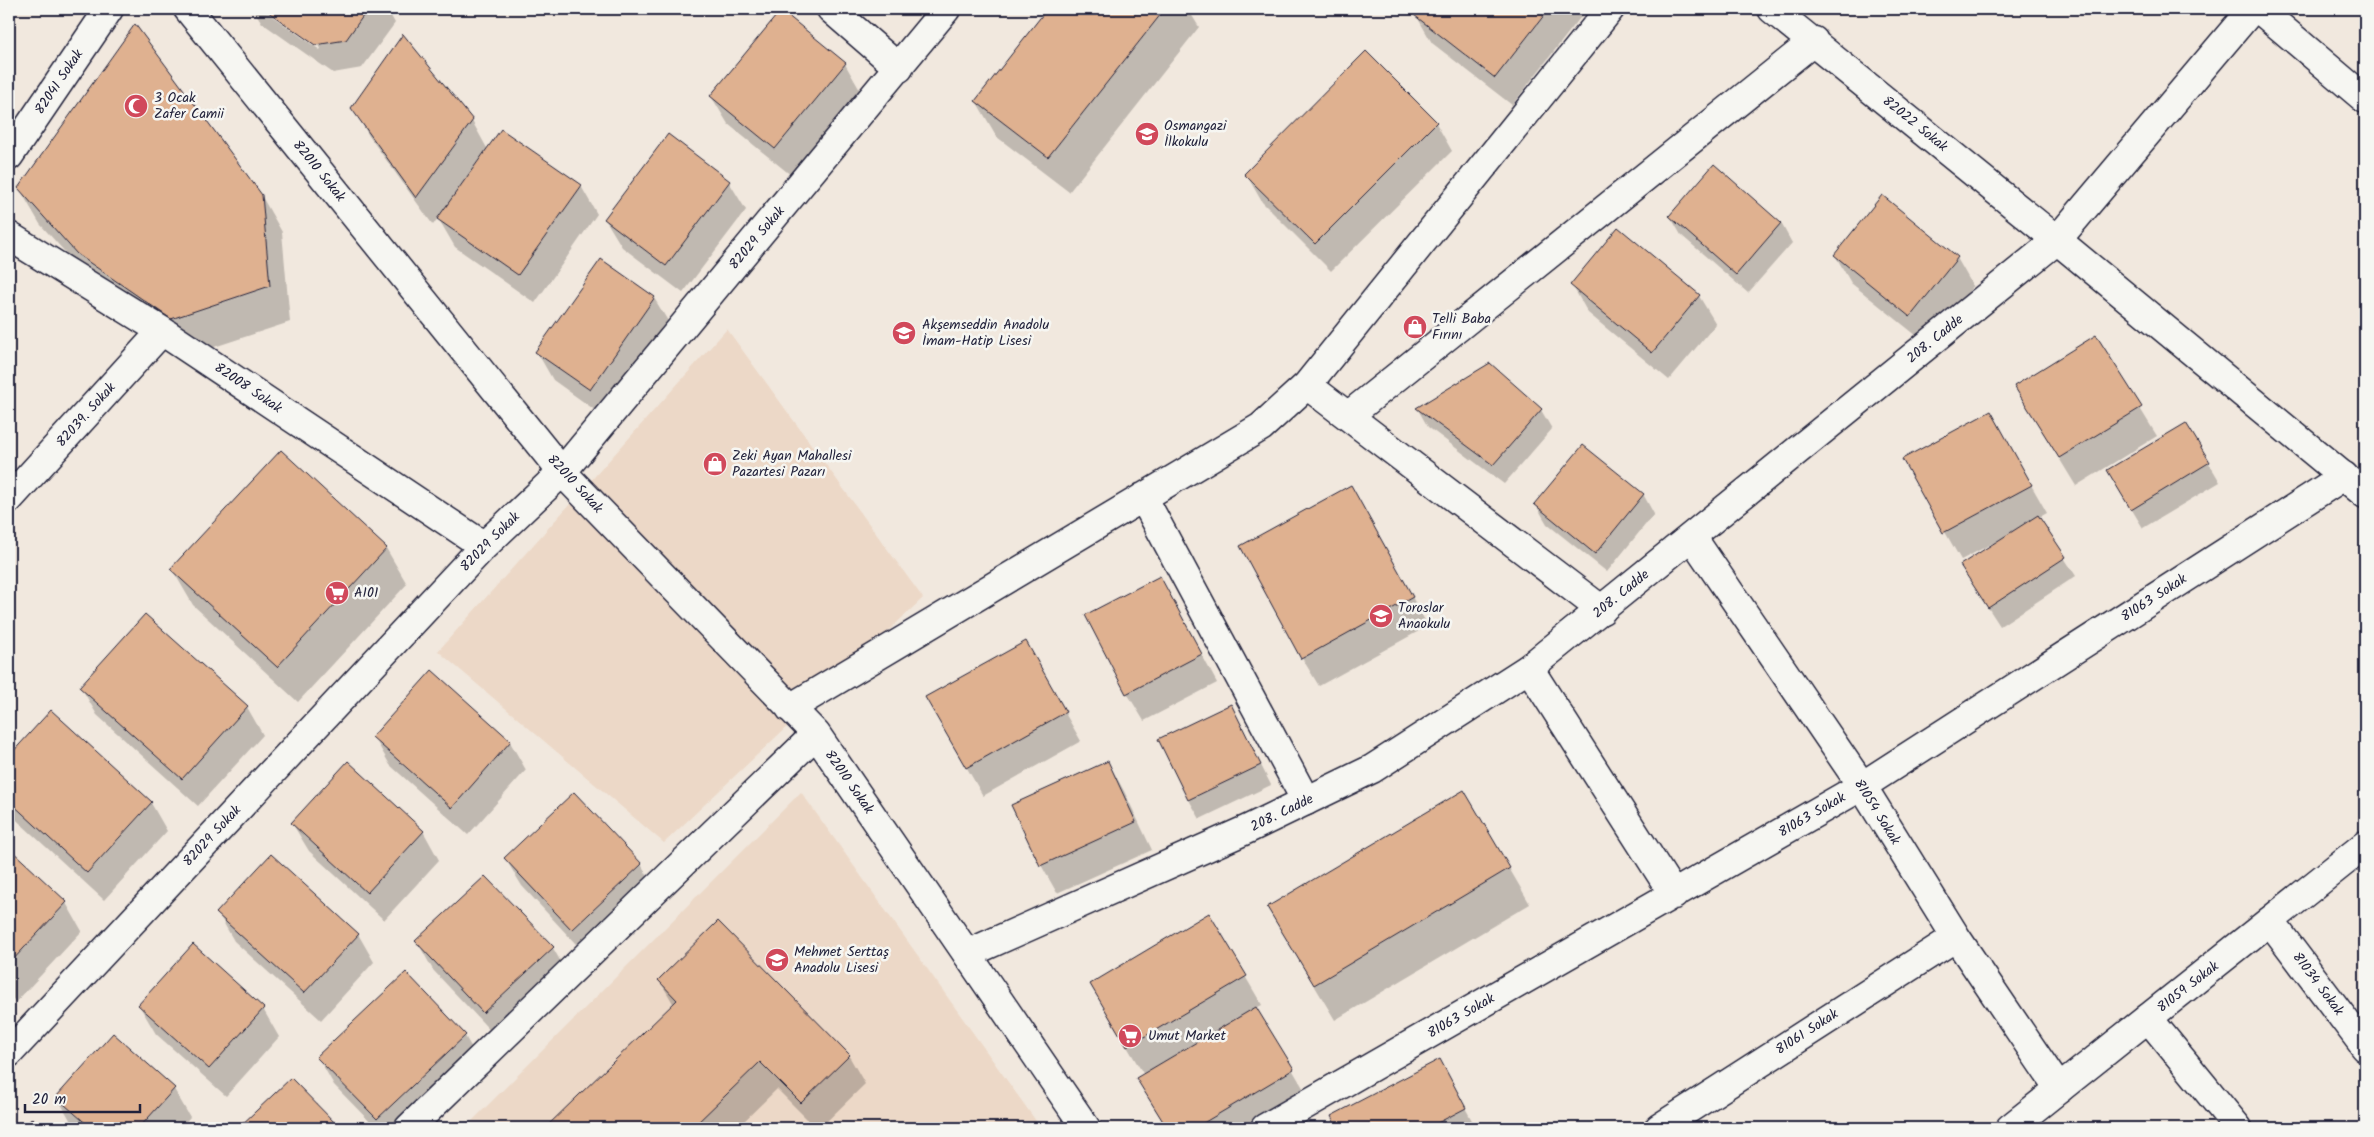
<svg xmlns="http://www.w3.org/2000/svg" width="2374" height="1137" font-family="Kalam,sans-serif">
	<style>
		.built { fill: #ecd8c7 }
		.shadow { fill: #0003 }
		.building { fill: #dfb190; stroke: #22223b }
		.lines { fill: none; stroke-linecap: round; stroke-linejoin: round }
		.street-casing { stroke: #22223b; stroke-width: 31 }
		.secondary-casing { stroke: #22223b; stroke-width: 31 }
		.street { stroke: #f6f6f2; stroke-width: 28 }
		.secondary { stroke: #f6f6f2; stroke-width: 28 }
		.labels { text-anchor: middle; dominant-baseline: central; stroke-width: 5; stroke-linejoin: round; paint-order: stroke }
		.street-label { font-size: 14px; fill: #22223b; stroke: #f6f6f2 }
		.poi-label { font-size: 14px; fill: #22223b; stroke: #f6f6f2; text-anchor: start }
	</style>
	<rect width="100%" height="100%" fill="#f1e8de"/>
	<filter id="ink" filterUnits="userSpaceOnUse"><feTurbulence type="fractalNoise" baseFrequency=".02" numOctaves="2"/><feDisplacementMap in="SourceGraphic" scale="10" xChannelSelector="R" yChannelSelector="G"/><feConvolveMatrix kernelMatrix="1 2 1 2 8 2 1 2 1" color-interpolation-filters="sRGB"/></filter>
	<g filter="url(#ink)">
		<!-- built -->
		<path class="built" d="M727,329L923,598L664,843L438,651Z
			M801,792L1041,1128H465Z"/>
		<!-- shadow -->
		<path class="shadow" d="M253,9H262L320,50L321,48L266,9H387L395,23L362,68L333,73L262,23Z
			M1049,9H1188L1199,27L1069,192L997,137L976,101Z
			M1421,9H1587L1512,105L1432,43L1416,15Z
			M845,64L861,92L792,176L728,124L711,96Z
			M353,108L472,121L488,150L581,186L597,214L535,303L455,247L438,218L433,225L369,136Z
			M1436,123L1452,151L1331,271L1262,202L1246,174Z
			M668,136L729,182L746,210L683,293L622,247L605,219Z
			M19,188L261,195L282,232L290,322L193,354L99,290L40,224Z
			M1670,216L1781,223L1792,243L1748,293L1681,235Z
			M1618,229L1699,296L1716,324L1669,380L1588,313L1572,285Z
			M1835,255L1957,258L1973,286L1927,344L1851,283Z
			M654,298L671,326L606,418L553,380L537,352Z
			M2096,337L2157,436L2076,486L2015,386Z
			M1417,408L1541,410L1552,429L1504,484L1428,427Z
			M2186,424L2220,482L2143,528L2120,490Z
			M2006,441L2047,513L2038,518L2076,576L2000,626L1961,566L1994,545L1993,543L1961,560L1904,460Z
			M1643,494L1654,514L1607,572L1547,524L1536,505Z
			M1367,515L1428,626L1319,686L1302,658Z
			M386,548L407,584L298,702L193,605L172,569Z
			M1160,577L1217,683L1144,721L1127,693Z
			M146,615L247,707L263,735L198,806L97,715L81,687Z
			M1025,643L1081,741L983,796L927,698Z
			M1231,706L1271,785L1200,819L1189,800Z
			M51,712L151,803L167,831L104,900L9,813V758Z
			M374,737L510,742L526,770L468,835L390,765Z
			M1108,762L1124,791L1152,850L1057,893L1041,865Z
			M292,823L423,831L439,860L384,920L309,851Z
			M9,850L66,903L82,931L16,1002L9,995Z
			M505,858L641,864L657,893L588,957L522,886Z
			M1509,868L1530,904L1335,1020L1268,908Z
			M485,878L553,948L569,976L500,1041L433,970L417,941Z
			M218,913L358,934L374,962L321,1020L234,941Z
			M1209,915L1262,1005L1256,1008L1309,1098L1258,1128H1167L1154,1107L1144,1075L1107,1013Z
			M718,923L849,1056L865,1084L820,1128H816L777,1089L737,1128H547L674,1005L660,981Z
			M139,1005L263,1009L279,1037L226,1096L156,1034Z
			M113,1035L174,1089L190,1117L180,1128H77L73,1125L57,1097Z
			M465,1036L481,1064L413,1128H376L334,1085L318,1057Z
			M291,1079L338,1128H240Z
			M1455,1089L1476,1128H1339L1333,1117Z"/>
		<!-- building -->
		<path class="building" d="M264,9H368L346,40L315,45Z
			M1047,9H1165L1048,157L975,101Z
			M1419,9H1549L1495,78L1414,15Z
			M781,10L846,63L775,149L710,96Z
			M135,24L262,195L270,286L171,319L77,254L18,188Z
			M403,34L473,120L416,198L351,108Z
			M1366,51L1437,122L1315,244L1244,174Z
			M501,129L582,185L518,275L437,219Z
			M668,134L730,181L666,266L604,219Z
			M1714,164L1781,223L1736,275L1669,216Z
			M1882,195L1958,257L1910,317L1834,255Z
			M1618,227L1700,295L1652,353L1570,285Z
			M601,259L655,297L590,390L535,352Z
			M2096,335L2142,407L2059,458L2014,386Z
			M1490,363L1542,409L1493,465L1416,408Z
			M1991,411L2032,485L1943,533L1902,459Z
			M2186,423L2210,462L2131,510L2107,470Z
			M1583,445L1644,494L1595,554L1534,504Z
			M281,450L387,548L277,667L170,569Z
			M1351,485L1413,597L1301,659L1240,546Z
			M2038,515L2066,557L1988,608L1960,565Z
			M1160,576L1202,654L1126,694L1085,615Z
			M145,614L248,706L182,779L79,687Z
			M1026,641L1066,712L966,768L925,697Z
			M432,670L511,741L452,808L372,737Z
			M1231,704L1261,765L1188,800L1158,739Z
			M51,710L152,802L87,873L9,801V756Z
			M348,761L424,831L367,893L291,823Z
			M1108,761L1136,822L1040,866L1011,805Z
			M1464,790L1510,868L1314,985L1267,907Z
			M574,792L642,864L572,930L504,858Z
			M9,848L67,902L9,964Z
			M271,854L359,934L304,993L216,913Z
			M485,876L554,947L483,1013L415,941Z
			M1209,913L1247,976L1127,1047L1090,984Z
			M718,921L850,1055L801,1103L760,1062L692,1128H545L677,1000L658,980Z
			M193,944L264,1008L209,1069L138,1005Z
			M406,972L466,1035L377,1119L316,1057Z
			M1256,1007L1294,1069L1195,1128H1167L1136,1078Z
			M113,1033L175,1088L139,1128H91L56,1097Z
			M1440,1059L1466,1108L1428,1128H1337L1331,1116Z
			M291,1078L340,1128H238Z
			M32,1118L43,1128H23Z"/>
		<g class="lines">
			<!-- street casing -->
			<g class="street-casing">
				<path id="street" d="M188,9L562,472L816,734L967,954
					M831,9L899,68
					M1772,9L2057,240L2252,9
					M2259,9L2365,99
					M9,156L109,9
					M9,236L162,331L484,546
					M1307,385L1602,610
					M1348,416L1814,41
					M1143,497L1306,801
					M9,499L162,331
					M1692,537L1862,786L1956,937L2059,1089
					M1529,668L1674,895
					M790,708L1261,427L1307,385L1610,9
					M2270,921L2365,1047
					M2148,1018L2238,1128
					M9,1053L484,546L562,472L946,9
					M409,1128L816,734
					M1265,1128L1862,786L2344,476
					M1659,1128L1956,937"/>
			</g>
			<!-- secondary casing -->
			<g class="secondary-casing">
				<path id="secondary" d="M1086,1128L967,954L1248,829L1372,769L1529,668L2057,240L2365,494
					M2010,1128L2365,845"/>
			</g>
			<!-- street -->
			<use href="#street" class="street"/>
			<!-- secondary -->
			<use href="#secondary" class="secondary"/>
		</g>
	</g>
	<!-- icons -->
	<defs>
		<g id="mosque-disc" transform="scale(1.25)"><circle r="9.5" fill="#d1495b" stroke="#f6f6f2"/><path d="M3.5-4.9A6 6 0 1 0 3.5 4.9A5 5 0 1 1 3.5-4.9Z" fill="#fff"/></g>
		<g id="school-disc" transform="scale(1.25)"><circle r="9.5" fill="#d1495b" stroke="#f6f6f2"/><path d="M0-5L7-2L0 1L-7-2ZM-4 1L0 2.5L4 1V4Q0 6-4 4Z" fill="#fff"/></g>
		<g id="shop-disc" transform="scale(1.25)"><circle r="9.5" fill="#d1495b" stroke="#f6f6f2"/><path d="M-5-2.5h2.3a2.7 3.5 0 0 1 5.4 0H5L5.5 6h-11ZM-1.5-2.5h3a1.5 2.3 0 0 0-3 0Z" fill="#fff"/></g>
		<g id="supermarket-disc" transform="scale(1.25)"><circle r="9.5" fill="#d1495b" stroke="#f6f6f2"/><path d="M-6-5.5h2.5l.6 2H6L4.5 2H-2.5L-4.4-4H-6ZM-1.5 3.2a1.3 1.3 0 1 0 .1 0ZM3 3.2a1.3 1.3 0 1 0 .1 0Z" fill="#fff"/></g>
	</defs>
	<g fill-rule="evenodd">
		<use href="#mosque-disc" x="136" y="106"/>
		<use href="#school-disc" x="1147" y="134"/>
		<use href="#shop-disc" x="1415" y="327"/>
		<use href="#school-disc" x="904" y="333"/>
		<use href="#shop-disc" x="715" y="464"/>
		<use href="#supermarket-disc" x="337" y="593"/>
		<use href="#school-disc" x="1381" y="616"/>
		<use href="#school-disc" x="777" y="960"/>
		<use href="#supermarket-disc" x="1130" y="1036"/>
	</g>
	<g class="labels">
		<!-- street labels -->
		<g class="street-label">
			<text transform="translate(59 82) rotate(-56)">82041 Sokak</text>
			<text transform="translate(1915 124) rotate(39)">82022 Sokak</text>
			<text transform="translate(319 171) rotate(51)">82010 Sokak</text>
			<text transform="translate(757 238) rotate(-50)">82029 Sokak</text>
			<text transform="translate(1935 339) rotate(-39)">208. Cadde</text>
			<text transform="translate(248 388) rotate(34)">82008 Sokak</text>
			<text transform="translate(86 415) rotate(-48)">82039. Sokak</text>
			<text transform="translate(575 484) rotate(47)">82010 Sokak</text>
			<text transform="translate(490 542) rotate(-45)">82029 Sokak</text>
			<text transform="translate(1621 594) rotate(-39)">208. Cadde</text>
			<text transform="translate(2154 598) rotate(-33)">81063 Sokak</text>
			<text transform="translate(849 782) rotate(55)">82010 Sokak</text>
			<text transform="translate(1877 812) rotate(58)">81054 Sokak</text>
			<text transform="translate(1282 813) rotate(-26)">208. Cadde</text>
			<text transform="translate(1812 815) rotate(-30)">81063 Sokak</text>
			<text transform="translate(212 836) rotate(-47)">82029 Sokak</text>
			<text transform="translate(2318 984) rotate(53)">81034 Sokak</text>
			<text transform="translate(2188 987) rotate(-38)">81059 Sokak</text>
			<text transform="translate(1461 1016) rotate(-30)">81063 Sokak</text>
			<text transform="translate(1807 1032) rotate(-33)">81061 Sokak</text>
		</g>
		<!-- poi labels -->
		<g class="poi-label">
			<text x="154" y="98">3 Ocak<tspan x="154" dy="16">Zafer Camii</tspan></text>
			<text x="1164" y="126">Osmangazi<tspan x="1164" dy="16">İlkokulu</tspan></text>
			<text x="1432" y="319">Telli Baba<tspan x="1432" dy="16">Fırını</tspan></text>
			<text x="922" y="325">Akşemseddin Anadolu<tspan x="922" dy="16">İmam-Hatip Lisesi</tspan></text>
			<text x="732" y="456">Zeki Ayan Mahallesi<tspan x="732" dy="16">Pazartesi Pazarı</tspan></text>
			<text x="354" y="593">A101</text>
			<text x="1398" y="608">Toroslar<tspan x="1398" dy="16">Anaokulu</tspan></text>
			<text x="794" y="952">Mehmet Serttaş<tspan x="794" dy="16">Anadolu Lisesi</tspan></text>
			<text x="1148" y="1036">Umut Market</text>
		</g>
	</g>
	<!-- margin -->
	<rect width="2374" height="1137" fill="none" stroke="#f6f6f2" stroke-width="30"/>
	<rect x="15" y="15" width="2344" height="1107" fill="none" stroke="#22223b" stroke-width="2" filter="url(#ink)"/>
	<!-- scale -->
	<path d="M25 1104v8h115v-8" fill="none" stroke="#22223b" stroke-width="2.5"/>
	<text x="32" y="1104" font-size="15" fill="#22223b" stroke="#f6f6f2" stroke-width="4" paint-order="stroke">20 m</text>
</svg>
